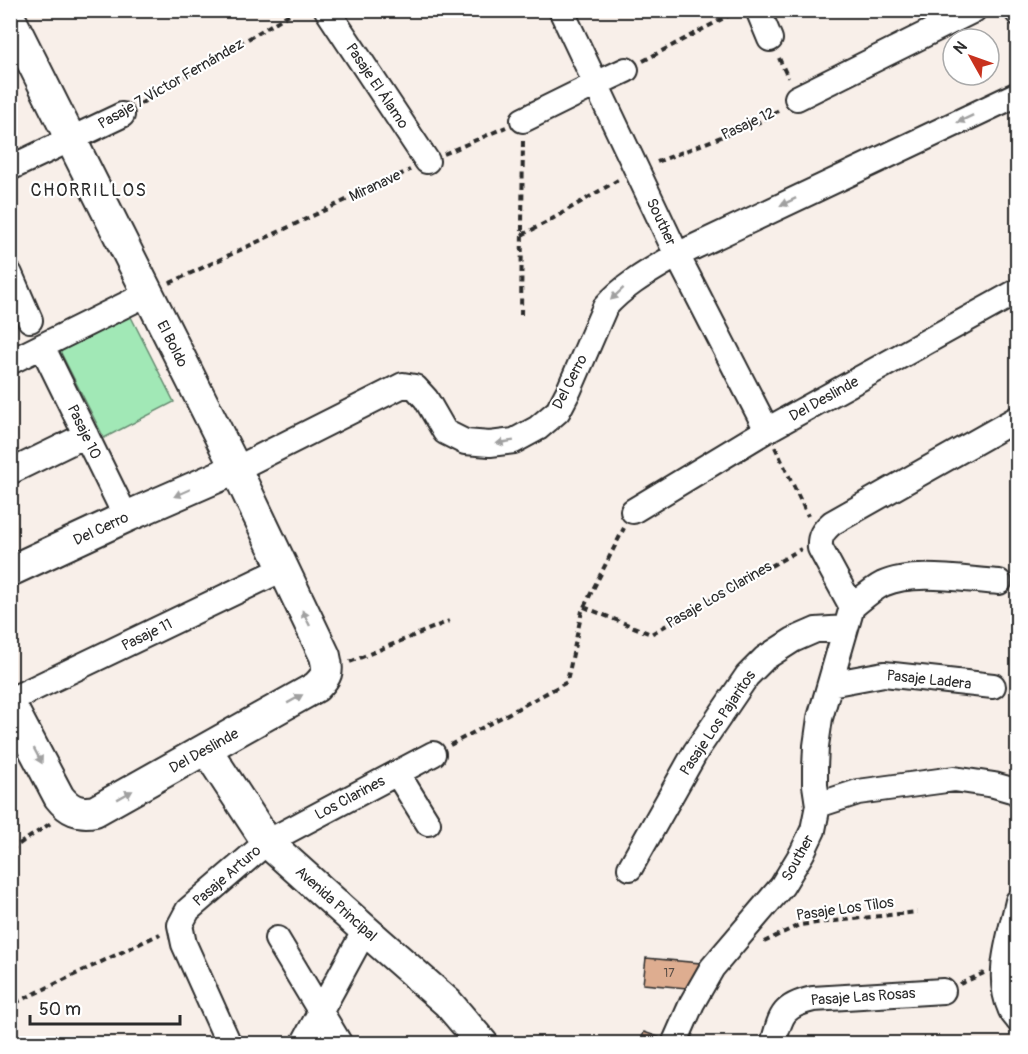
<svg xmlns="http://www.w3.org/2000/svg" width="1028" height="1054" font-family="Pangolin,sans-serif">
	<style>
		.green { fill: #a1e8b6; stroke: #668a70; stroke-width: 1.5 }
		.building { fill: #dead90; stroke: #2b2b2b; stroke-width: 1.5 }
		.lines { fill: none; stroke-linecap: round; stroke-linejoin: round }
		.minor-casing { stroke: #2b2b2b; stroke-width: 28 }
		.tertiary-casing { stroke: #2b2b2b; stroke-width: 34 }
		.path { stroke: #2b2b2b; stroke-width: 4; stroke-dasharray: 6 4.5; stroke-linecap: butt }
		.minor { stroke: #fff; stroke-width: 24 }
		.tertiary { stroke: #fff; stroke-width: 30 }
		.oneway { fill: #a0a0a0 }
		.labels { text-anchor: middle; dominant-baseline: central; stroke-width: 4.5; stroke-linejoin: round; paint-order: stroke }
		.number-label { font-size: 12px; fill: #584c44 }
		.street-label { font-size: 15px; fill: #2b2b2b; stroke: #fff }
		.quarter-label { font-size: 18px; letter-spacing: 1.5px; fill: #2b2b2b; stroke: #fff }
	</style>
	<rect width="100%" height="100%" fill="#f8efe9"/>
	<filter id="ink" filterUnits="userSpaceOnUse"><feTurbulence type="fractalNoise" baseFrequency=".0167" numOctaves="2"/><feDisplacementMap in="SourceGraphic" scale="12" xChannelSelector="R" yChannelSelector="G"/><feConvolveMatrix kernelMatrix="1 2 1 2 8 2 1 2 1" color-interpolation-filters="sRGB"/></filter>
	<g filter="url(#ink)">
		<!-- green -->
		<path class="green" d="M128,311L174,402L104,438L58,347Z"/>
		<!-- building -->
		<path class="building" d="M646,958L700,963L687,988L643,984Z
			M644,1032L664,1039L663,1044H640Z"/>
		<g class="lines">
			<!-- minor casing -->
			<g class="minor-casing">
				<path id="minor" d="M327,10L427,161
					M561,10L677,255L767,430
					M758,10L770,39
					M1016,10L1018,13
					M797,98L974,10
					M523,120L596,84L626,70
					M10,168L122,115
					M10,274L30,320
					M42,346L126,517
					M10,362L147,294
					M236,469L403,385L415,387L426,399L445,432L465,442L490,444L514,441L538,428L558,411L569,390L605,307C625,284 652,270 677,255L1018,94
					M10,472L86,435
					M633,511L767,430L1018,291
					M852,607L820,548C819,536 823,531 832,523L1018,418
					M852,607C862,599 871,590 883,584C913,570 966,580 999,582
					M830,684L884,674L993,686
					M10,700L283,569
					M397,773L428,823
					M818,805L858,792L954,779L994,785L1015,791L1018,794
					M630,868L696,751L747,676L765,658L793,640L816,630L846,628
					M1018,901C1011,934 995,975 1010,1008C1011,1012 1015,1016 1018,1020
					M277,939L340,1044
					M229,1044L184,944L180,925L188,910L267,842L433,754
					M303,1044L365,930
					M674,1044L692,1003L712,968L782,886L802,853L813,830L818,805L815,785V768L816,746L820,718L852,607
					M773,1044C781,1015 782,1006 813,999L943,991"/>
			</g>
			<!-- tertiary casing -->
			<g class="tertiary-casing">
				<path id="tertiary" d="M10,18L236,469L325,656C329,672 327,676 316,687L95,811C79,814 69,810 59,797L10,704
					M10,571L126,517L236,469
					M206,749L267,842L365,930L448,1003L483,1044"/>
			</g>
			<!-- path -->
			<path class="path" d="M779,58L788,78
				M643,61L737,11
				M140,104L296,10
				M444,154L506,127
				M657,162L762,121L779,110
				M522,235L547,222L618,180
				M170,283L410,170
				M521,315L523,139
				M775,447L808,516
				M584,607L651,634L801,549
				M350,662L449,621
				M450,745L567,682L582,611L624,528
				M10,850L51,823
				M764,942L799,925L917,912
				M960,984L984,973
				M15,1003L160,934"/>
			<!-- minor -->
			<use href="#minor" class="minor"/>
			<!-- tertiary -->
			<use href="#tertiary" class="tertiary"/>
		</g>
		<!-- one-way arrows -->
		<defs><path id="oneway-solid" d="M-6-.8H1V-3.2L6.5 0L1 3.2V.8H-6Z" transform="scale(1.5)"/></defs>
		<g class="oneway">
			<use href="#oneway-solid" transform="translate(965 119) rotate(155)"/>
			<use href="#oneway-solid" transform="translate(788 202) rotate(155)"/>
			<use href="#oneway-solid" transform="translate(617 294) rotate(137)"/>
			<use href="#oneway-solid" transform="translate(505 442) rotate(171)"/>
			<use href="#oneway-solid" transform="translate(182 493) rotate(156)"/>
			<use href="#oneway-solid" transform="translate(306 618) rotate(-116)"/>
			<use href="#oneway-solid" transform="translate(295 699) rotate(-29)"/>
			<use href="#oneway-solid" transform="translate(38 756) rotate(62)"/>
			<use href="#oneway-solid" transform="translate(125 795) rotate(-29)"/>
		</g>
	</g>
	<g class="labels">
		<!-- number labels -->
		<g class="number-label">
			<text x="669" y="973">17</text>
		</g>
		<!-- street labels -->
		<g class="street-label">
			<text transform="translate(171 84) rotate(-30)">Pasaje 7 Víctor Fernández</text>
			<text transform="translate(377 86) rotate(56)">Pasaje El Álamo</text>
			<text transform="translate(748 124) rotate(-25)">Pasaje 12</text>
			<text transform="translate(375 186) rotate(-25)">Miranave</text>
			<text transform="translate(661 222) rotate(65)">Souther</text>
			<text transform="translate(172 344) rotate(63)">El Boldo</text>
			<text transform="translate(570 382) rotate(-63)">Del Cerro</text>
			<text transform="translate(824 399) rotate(-29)">Del Deslinde</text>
			<text transform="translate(84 432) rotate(64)">Pasaje 10</text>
			<text transform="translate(101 529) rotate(-25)">Del Cerro</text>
			<text transform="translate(719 595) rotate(-30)">Pasaje Los Clarines</text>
			<text transform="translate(147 635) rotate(-26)">Pasaje 11</text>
			<text transform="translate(929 680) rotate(6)">Pasaje Ladera</text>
			<text transform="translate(718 723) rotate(-56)">Pasaje Los Pajaritos</text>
			<text transform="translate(204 751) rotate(-29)">Del Deslinde</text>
			<text transform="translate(350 798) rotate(-28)">Los Clarines</text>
			<text transform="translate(798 858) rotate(-61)">Souther</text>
			<text transform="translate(227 876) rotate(-41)">Pasaje Arturo</text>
			<text transform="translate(336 904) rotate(42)">Avenida Principal</text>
			<text transform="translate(845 909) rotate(-8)">Pasaje Los Tilos</text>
			<text transform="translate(863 997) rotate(-4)">Pasaje Las Rosas</text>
		</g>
		<!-- quarter labels -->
		<g class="quarter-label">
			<text x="89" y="190">CHORRILLOS</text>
		</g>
	</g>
	<!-- margin -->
	<rect width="1028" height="1054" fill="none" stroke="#fff" stroke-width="36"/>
	<rect x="18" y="18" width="992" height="1018" fill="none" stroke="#2b2b2b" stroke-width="2" filter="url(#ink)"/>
	<!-- north arrow -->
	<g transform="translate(971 57) rotate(310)"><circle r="28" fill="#ffffff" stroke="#aaaaaa" stroke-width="1.5"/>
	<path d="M0-4.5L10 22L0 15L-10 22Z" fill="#c8321e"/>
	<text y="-9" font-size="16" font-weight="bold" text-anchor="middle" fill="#2b2b2b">N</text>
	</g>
	<!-- scale -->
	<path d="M30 1015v9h150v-9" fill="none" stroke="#2b2b2b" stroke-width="3"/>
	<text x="39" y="1015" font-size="18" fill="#2b2b2b" stroke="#ffffff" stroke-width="4.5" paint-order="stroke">50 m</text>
</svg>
